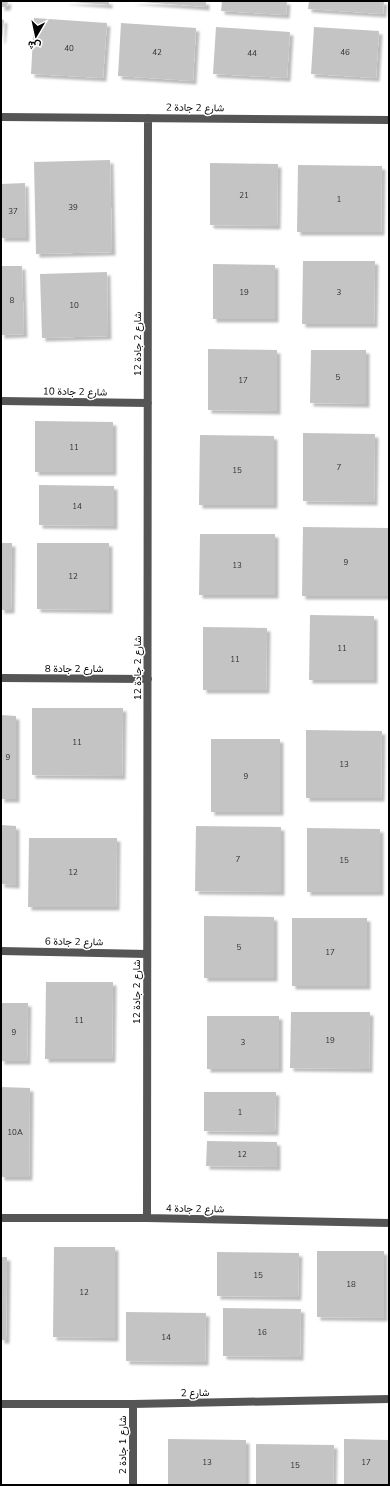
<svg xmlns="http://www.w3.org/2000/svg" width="390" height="1486" font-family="'Nunito Sans',Vazirmatn,sans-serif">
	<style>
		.building { fill: #c4c4c4; filter: url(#shadow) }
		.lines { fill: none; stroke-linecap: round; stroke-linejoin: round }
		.street { stroke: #555; stroke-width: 8 }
		.labels { text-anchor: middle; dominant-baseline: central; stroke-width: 3; stroke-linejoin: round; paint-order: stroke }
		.number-label { font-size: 8px; fill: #313131 }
		.street-label { font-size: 10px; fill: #000; stroke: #fff }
	</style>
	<defs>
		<filter id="shadow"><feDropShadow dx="3.5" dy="3.5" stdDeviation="1" flood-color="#0004"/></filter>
	</defs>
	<rect width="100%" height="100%" fill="#fff"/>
	<!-- building -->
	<path class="building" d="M1,1H8L7,7H1Z
		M63,1H109V5Z
		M130,1H206V7Z
		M222,1H287L286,15L221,11Z
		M309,1H384L383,14L308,9Z
		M34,18L107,23L103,78L31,74Z
		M1,19L4,20L2,40H1Z
		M121,23L196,28L193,81L118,76Z
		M216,27L290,32L287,78L213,74Z
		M314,27L379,31L376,78L311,74Z
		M110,160L112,252L36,254L34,162Z
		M210,163L278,164L277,226L210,225Z
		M298,165L382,166L381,232H297Z
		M25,183L26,238H1V184Z
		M303,261H375L374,324H302Z
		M213,264L275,265V319H213Z
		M1,266H22L24,334L1,335Z
		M107,272L108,336L42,338L40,274Z
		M208,349L277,350V411L208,410Z
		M311,350H366V404L310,403Z
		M35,421L113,422V472H35Z
		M303,433L375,434L374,502L303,501Z
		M200,435L274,436V505H199Z
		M39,485L114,486V526L39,525Z
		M303,527L389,528V596H302Z
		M200,534H275V595H199Z
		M1,543H12L11,610H1Z
		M37,543H109V610L37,609Z
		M310,615L374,616V680H309Z
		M203,627L267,628L266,690H203Z
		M32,708H123L122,776L32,775Z
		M1,715L16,716V799H1Z
		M306,730L382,731L381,798H306Z
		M211,739H280V812H211Z
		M1,825L16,826V885L1,884Z
		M196,826L281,827V892L195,891Z
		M307,828L380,829V892H307Z
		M29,838H117L116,907H28Z
		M204,916L274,917V978H204Z
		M292,918H367V986H292Z
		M46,982H113L112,1059H45Z
		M1,1003H28L27,1061H1Z
		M291,1012H370L369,1069L290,1068Z
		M207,1016H279V1069H207Z
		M1,1087L30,1088L29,1177H1Z
		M204,1092H276L275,1132L204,1131Z
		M207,1141L277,1142V1167L206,1166Z
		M54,1247H115V1338L53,1337Z
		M317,1251H384V1318L317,1317Z
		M217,1252L299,1253L298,1297L217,1296Z
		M1,1257H7L6,1340H1Z
		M223,1308L301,1309L300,1357L223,1356Z
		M126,1312L206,1313L205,1362L126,1361Z
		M168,1439L246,1440V1485H168Z
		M344,1439L389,1440V1485H344Z
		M256,1444L334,1445L333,1485H256Z"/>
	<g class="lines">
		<!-- street -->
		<path class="street" d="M1,117L389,120
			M1,401L148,403
			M1,678L148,679
			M1,951L147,954
			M1,1218H147L389,1223
			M147,1218L148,118
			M1,1404H133L389,1399
			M133,1485V1404"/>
	</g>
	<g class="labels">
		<!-- number labels -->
		<g class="number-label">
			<text x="69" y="48">40</text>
			<text x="157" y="52">42</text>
			<text x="345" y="52">46</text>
			<text x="252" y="53">44</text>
			<text x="244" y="195">21</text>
			<text x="339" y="199">1</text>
			<text x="73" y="207">39</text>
			<text x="13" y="211">37</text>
			<text x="244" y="292">19</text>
			<text x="339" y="292">3</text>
			<text x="12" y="300">8</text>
			<text x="74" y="305">10</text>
			<text x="338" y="377">5</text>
			<text x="243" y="380">17</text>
			<text x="74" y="447">11</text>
			<text x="339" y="467">7</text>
			<text x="237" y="470">15</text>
			<text x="77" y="506">14</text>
			<text x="346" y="562">9</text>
			<text x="237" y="565">13</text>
			<text x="73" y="576">12</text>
			<text x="342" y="648">11</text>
			<text x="235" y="659">11</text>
			<text x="77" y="742">11</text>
			<text x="8" y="757">9</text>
			<text x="344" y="764">13</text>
			<text x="246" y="776">9</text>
			<text x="238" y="859">7</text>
			<text x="344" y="860">15</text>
			<text x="73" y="872">12</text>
			<text x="239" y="947">5</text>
			<text x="330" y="952">17</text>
			<text x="79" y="1020">11</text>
			<text x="14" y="1032">9</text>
			<text x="330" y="1040">19</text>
			<text x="243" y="1042">3</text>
			<text x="240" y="1112">1</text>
			<text x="15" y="1132">10A</text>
			<text x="242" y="1154">12</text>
			<text x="258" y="1275">15</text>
			<text x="351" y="1284">18</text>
			<text x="84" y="1292">12</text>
			<text x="262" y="1332">16</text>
			<text x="166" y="1337">14</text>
			<text x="207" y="1462">13</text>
			<text x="366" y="1462">17</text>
			<text x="295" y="1465">15</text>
		</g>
		<!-- street labels -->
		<g class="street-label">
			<text transform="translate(195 108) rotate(1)">شارع 2 جادة 2</text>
			<text transform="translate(138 344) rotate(-90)">شارع 2 جادة 12</text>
			<text transform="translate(75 392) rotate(1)">شارع 2 جادة 10</text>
			<text transform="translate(138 668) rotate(-90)">شارع 2 جادة 12</text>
			<text x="74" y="669">شارع 2 جادة 8</text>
			<text transform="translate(74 942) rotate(1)">شارع 2 جادة 6</text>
			<text transform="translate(137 992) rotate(-90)">شارع 2 جادة 12</text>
			<text transform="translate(195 1209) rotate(1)">شارع 2 جادة 4</text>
			<text transform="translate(195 1393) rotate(-1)">شارع 2</text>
			<text transform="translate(123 1445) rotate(-90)">شارع 1 جادة 2</text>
		</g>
	</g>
	<!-- border -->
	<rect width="390" height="1486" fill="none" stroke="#000000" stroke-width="4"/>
	<!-- north arrow -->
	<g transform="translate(36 36) rotate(189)" stroke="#ffffff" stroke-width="3" paint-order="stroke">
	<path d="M0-3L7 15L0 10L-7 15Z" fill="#000000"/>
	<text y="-6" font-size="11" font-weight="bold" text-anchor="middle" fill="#000000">ش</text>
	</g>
</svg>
